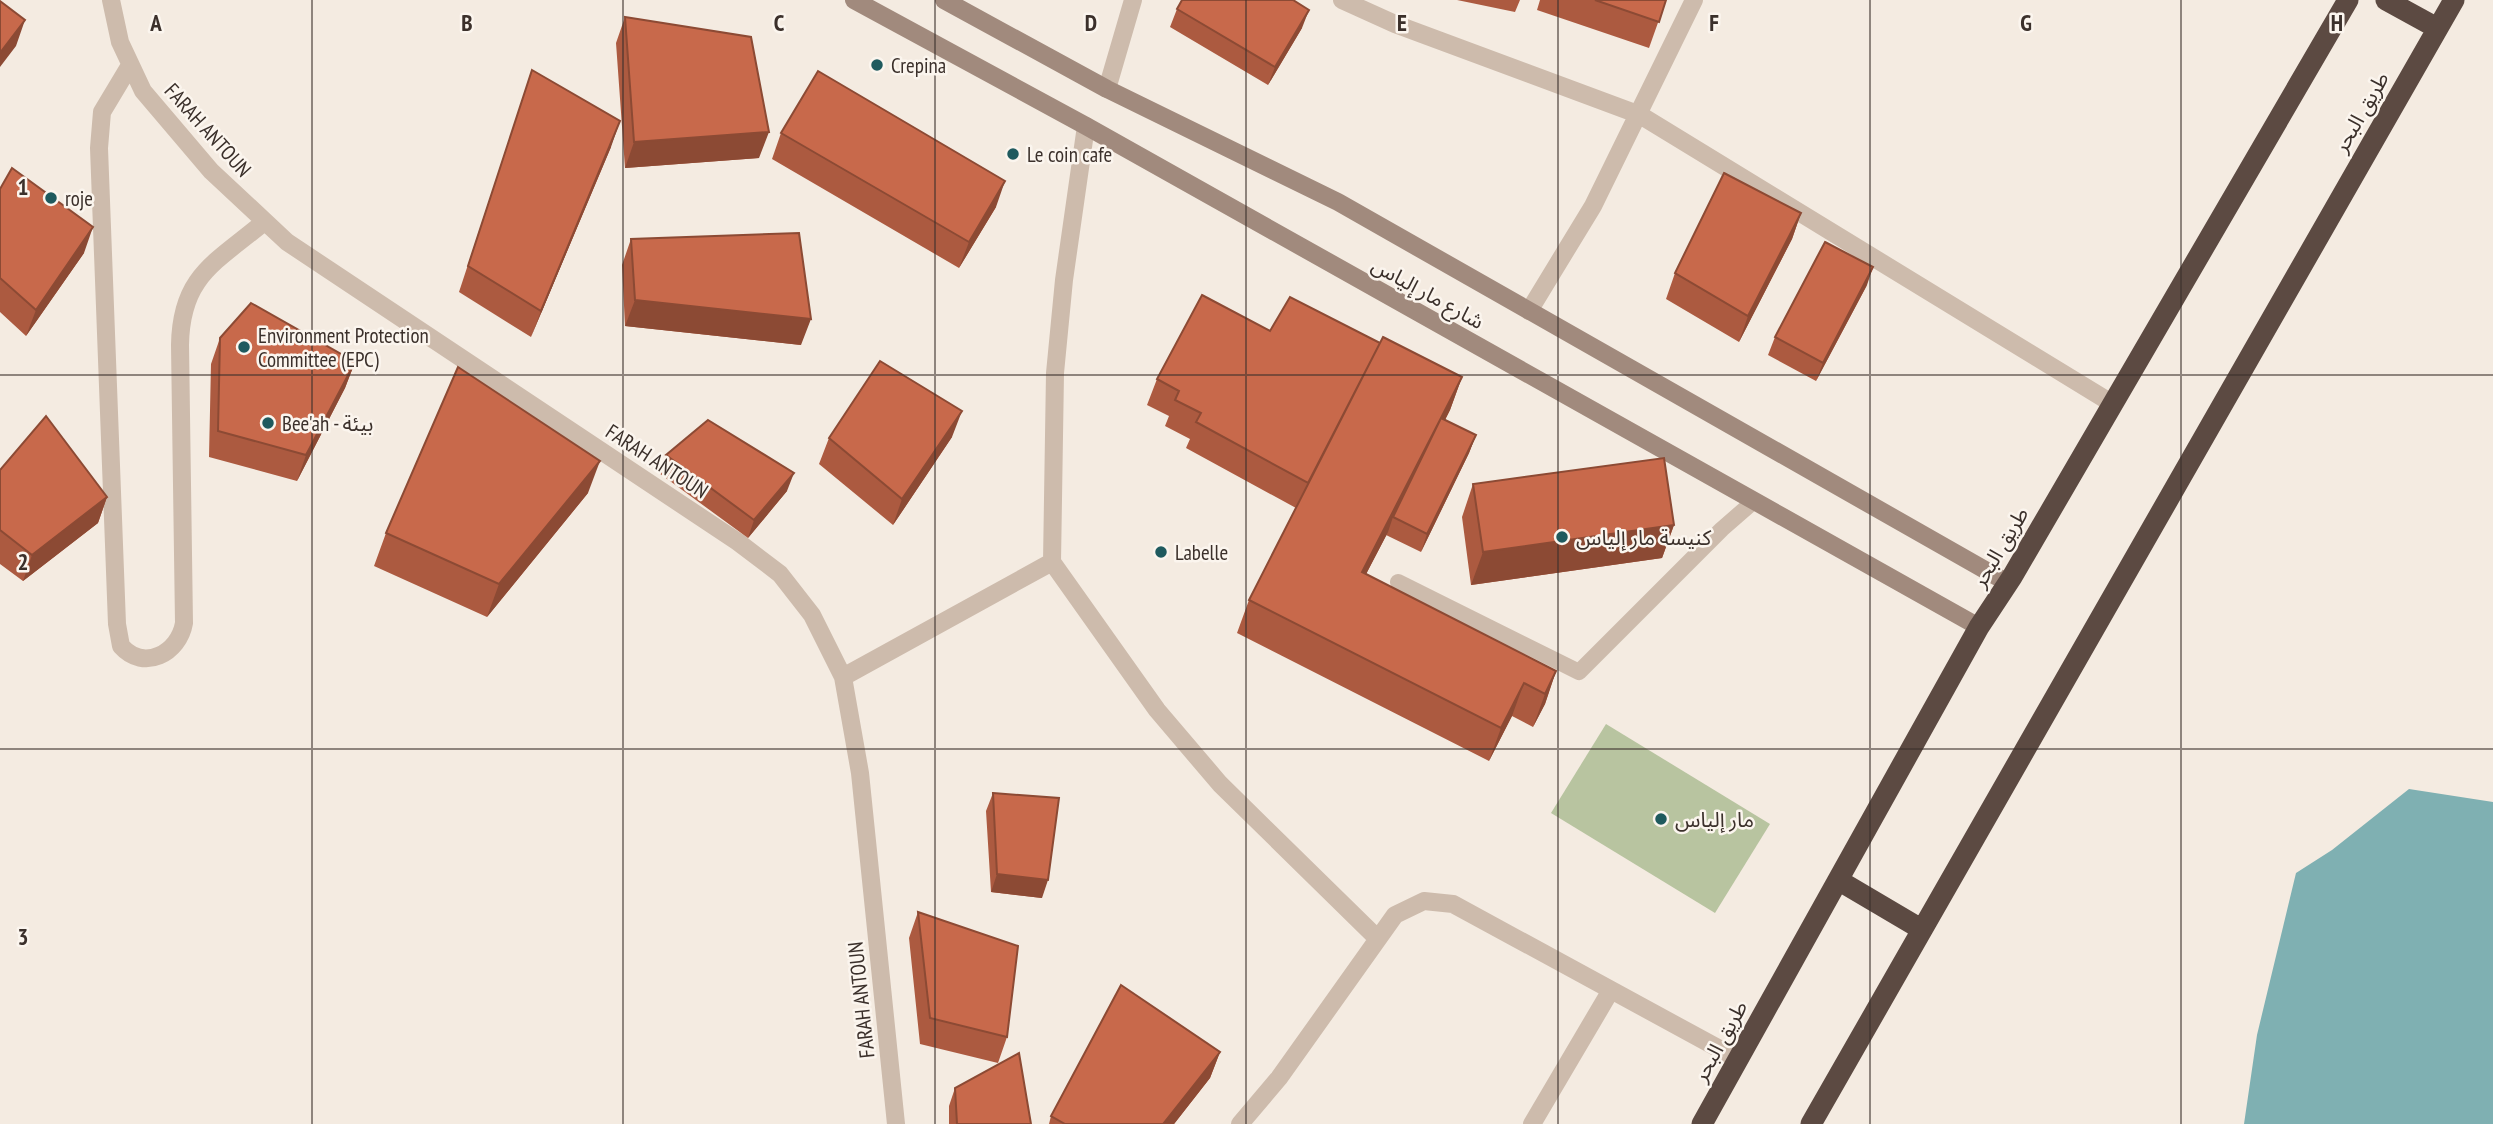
<svg xmlns="http://www.w3.org/2000/svg" width="2493" height="1124" font-family="'PT Sans Narrow','Noto Sans Arabic',sans-serif">
	<style>
		.green { fill: #b8c4a0 }
		.water { fill: #7fb0b2 }
		.lines { fill: none; stroke-linecap: round; stroke-linejoin: round }
		.lane { stroke: #cdbbac; stroke-width: 16 }
		.street { stroke: #cdbbac; stroke-width: 18 }
		.secondary { stroke: #a18a7d; stroke-width: 18 }
		.highway { stroke: #5c4a42; stroke-width: 21 }
		.wall { fill: #ac5a40 }
		.shaded-wall { fill: #8c4a34 }
		.building { fill: #c8694b; stroke: #8c4a34; stroke-width: 2 }
		.grid { fill: none; stroke: #3b302b; stroke-width: 2; stroke-opacity: 0.55 }
		.poi-dot { fill: #1f5a5e; stroke: #fbf5ee; stroke-width: 2.5 }
		.labels { text-anchor: middle; dominant-baseline: central; stroke-width: 5; stroke-linejoin: round; paint-order: stroke }
		.poi-label { font-size: 21px; fill: #3b302b; stroke: #fbf5ee; text-anchor: start }
		.street-label { font-size: 21px; fill: #3b302b; stroke: #fbf5ee }
		.grid-label { font-size: 23px; text-anchor: middle; font-weight: bold; fill: #3b302b; stroke: #fbf5ee; stroke-width: 5; stroke-linejoin: round; paint-order: stroke }
	</style>
	<rect width="100%" height="100%" fill="#f4ebe1"/>
	<!-- green -->
	<path class="green" d="M1606,724L1770,824L1715,913L1551,813Z"/>
	<!-- water -->
	<path class="water" d="M2409,789L2493,802V1124H2244L2257,1035L2296,873L2332,850Z"/>
	<g class="lines">
		<!-- lane -->
		<path class="lane" d="M1398,582L1579,672L1722,529L1753,502"/>
		<!-- street -->
		<path class="street" d="M111,0L120,42L143,91L211,171L287,242L738,542L780,574L812,615L843,677L860,773L896,1124
			M1342,0L1395,24L1640,115L2113,404
			M129,67L102,112L99,148L117,624L121,646C144,672 179,653 184,623L180,345C181,276 215,263 264,222
			M1107,89L1133,0
			M1529,311L1593,206L1694,0
			M1052,562L1157,710L1220,784L1378,939
			M843,677L1052,562L1055,373L1064,280L1086,126
			M1240,1124L1279,1078L1395,915L1424,901L1453,904L1738,1059
			M1532,1124L1611,990"/>
		<!-- secondary -->
		<path class="secondary" d="M854,0L1086,126L1979,627
			M944,0L1107,89L1338,202L2008,583"/>
		<!-- highway -->
		<path class="highway" d="M2386,0L2437,28
			M1838,880L1921,929
			M1702,1124L1979,627L2012,577L2348,0
			M1811,1124L2454,0"/>
	</g>
	<!-- wall -->
	<path class="wall" d="M1457,0H1520L1515,12Z
		M1540,0H1666L1649,48L1537,10Z
		M1177,9L1302,28L1268,85L1170,27Z
		M625,17L759,158L625,168L616,43Z
		M532,70L611,147L531,337L459,292Z
		M781,133L996,207L959,268L772,159Z
		M0,189L84,253L26,336L0,312Z
		M1801,213L1792,239L1739,342L1666,299L1675,273Z
		M631,239L801,345L625,326L622,265Z
		M1867,285L1816,381L1768,355L1775,337Z
		M1270,331L1380,344L1462,377L1450,410L1445,420L1476,435L1469,453L1421,552L1386,535L1388,532L1366,574L1556,671L1545,704L1533,727L1512,716L1489,761L1237,633L1249,600L1296,508L1186,448L1190,439L1165,426L1169,416L1147,405L1157,379Z
		M220,338L355,362L345,388L297,481L209,457L211,364Z
		M952,437L893,525L819,464L829,438Z
		M666,455L787,491L748,538L659,473Z
		M0,470L107,497L98,523L23,581L0,564Z
		M1473,484L1674,525L1662,558L1471,585L1462,517Z
		M588,493L487,617L374,566L386,533Z
		M993,793L1042,898L991,892L986,811Z
		M918,912L1007,1037L998,1063L920,1044L909,938Z
		M1220,1052L1210,1078L1174,1124H1049L1051,1116Z
		M955,1088L1031,1124H949V1106Z"/>
	<!-- shaded-wall -->
	<path class="shaded-wall" d="M1309,10L1302,28L1268,85L1275,67Z
		M25,20L16,46L0,67V53Z
		M620,121L611,147L531,337L541,311Z
		M769,132L759,158L625,168L634,142Z
		M1005,181L996,207L959,268L969,242Z
		M1801,213L1792,239L1739,342L1748,316Z
		M93,227L84,253L26,336L36,310Z
		M1873,267L1867,285L1816,381L1823,363Z
		M635,300L811,319L801,345L625,326Z
		M355,362L345,388L297,481L306,455Z
		M1462,377L1450,410L1395,518L1393,517L1388,532L1350,605L1362,572Z
		M962,411L952,437L893,525L902,499Z
		M1476,435L1469,453L1421,552L1427,534Z
		M600,461L588,493L487,617L499,584Z
		M794,473L787,491L748,538L754,520Z
		M107,497L98,523L23,581L32,555Z
		M1674,525L1662,558L1471,585L1483,552Z
		M1556,671L1545,704L1533,727L1545,694Z
		M1524,683L1512,716L1489,761L1501,728Z
		M997,874L1048,880L1042,898L991,892Z
		M1220,1052L1210,1078L1174,1124H1163Z"/>
	<!-- building -->
	<path class="building" d="M1182,0H1293L1309,10L1275,67L1177,9Z
		M1595,0H1666L1659,22Z
		M0,1L25,20L0,53Z
		M625,17L751,37L769,132L634,142Z
		M532,70L620,121L541,311L468,266Z
		M818,71L1005,181L969,242L781,133Z
		M12,168L93,227L36,310L0,278V189Z
		M1724,173L1801,213L1748,316L1675,273Z
		M799,233L811,319L635,300L631,239Z
		M1825,242L1873,267L1823,363L1775,337Z
		M1202,295L1270,331L1290,297L1380,343L1308,483L1196,422L1201,413L1175,400L1179,391L1157,379Z
		M251,303L355,362L306,455L218,431L220,338Z
		M1383,337L1462,377L1362,572L1556,671L1545,694L1524,683L1501,728L1249,600Z
		M880,361L962,411L902,499L829,438Z
		M458,367L600,461L499,584L386,533Z
		M46,416L107,497L32,555L0,530V470Z
		M1441,418L1476,435L1427,534L1393,517Z
		M708,420L794,473L754,520L666,455Z
		M1664,458L1674,525L1483,552L1473,484Z
		M993,793L1059,798L1048,880L997,874Z
		M918,912L1018,946L1007,1037L930,1018Z
		M1121,985L1220,1052L1163,1124H1065L1051,1116Z
		M1019,1053L1031,1124H957L955,1088Z"/>
	<!-- grid -->
	<path class="grid" d="M312,0V1124M623,0V1124M935,0V1124M1246,0V1124M1558,0V1124M1870,0V1124M2181,0V1124M0,375H2493M0,749H2493"/>
	<!-- markers -->
	<g class="poi-dot">
		<circle cx="877" cy="65" r="7"/>
		<circle cx="1013" cy="154" r="7"/>
		<circle cx="51" cy="198" r="7"/>
		<circle cx="244" cy="347" r="7"/>
		<circle cx="268" cy="423" r="7"/>
		<circle cx="1562" cy="537" r="7"/>
		<circle cx="1161" cy="552" r="7"/>
		<circle cx="1661" cy="819" r="7"/>
	</g>
	<g class="labels">
		<!-- poi labels -->
		<g class="poi-label">
			<text x="891" y="65">Crepina</text>
			<text x="1027" y="154">Le coin cafe</text>
			<text x="65" y="198">roje</text>
			<text x="258" y="335">Environment Protection<tspan x="258" dy="24">Committee (EPC)</tspan></text>
			<text x="282" y="423">Bee'ah - بيئة</text>
			<text x="1576" y="537">كنيسة مار إلياس</text>
			<text x="1175" y="552">Labelle</text>
			<text x="1675" y="819">مار إلياس</text>
		</g>
		<!-- street labels -->
		<g class="street-label">
			<text transform="translate(2361 112) rotate(-60)">طريق البحر</text>
			<text transform="translate(208 130) rotate(48)">FARAH ANTOUN</text>
			<text transform="translate(1428 293) rotate(29)">شارع مار إلياس</text>
			<text transform="translate(657 461) rotate(33)">FARAH ANTOUN</text>
			<text transform="translate(2000 547) rotate(-59)">طريق البحر</text>
			<text transform="translate(861 1000) rotate(-96)">FARAH ANTOUN</text>
			<text transform="translate(1720 1041) rotate(-61)">طريق البحر</text>
		</g>
	</g>
	<g class="grid-label">
		<text x="156" y="31">A</text>
		<text x="467" y="31">B</text>
		<text x="779" y="31">C</text>
		<text x="1091" y="31">D</text>
		<text x="1402" y="31">E</text>
		<text x="1714" y="31">F</text>
		<text x="2026" y="31">G</text>
		<text x="2337" y="31">H</text>
		<text x="23" y="195">1</text>
		<text x="23" y="570">2</text>
		<text x="23" y="945">3</text>
	</g>
</svg>
